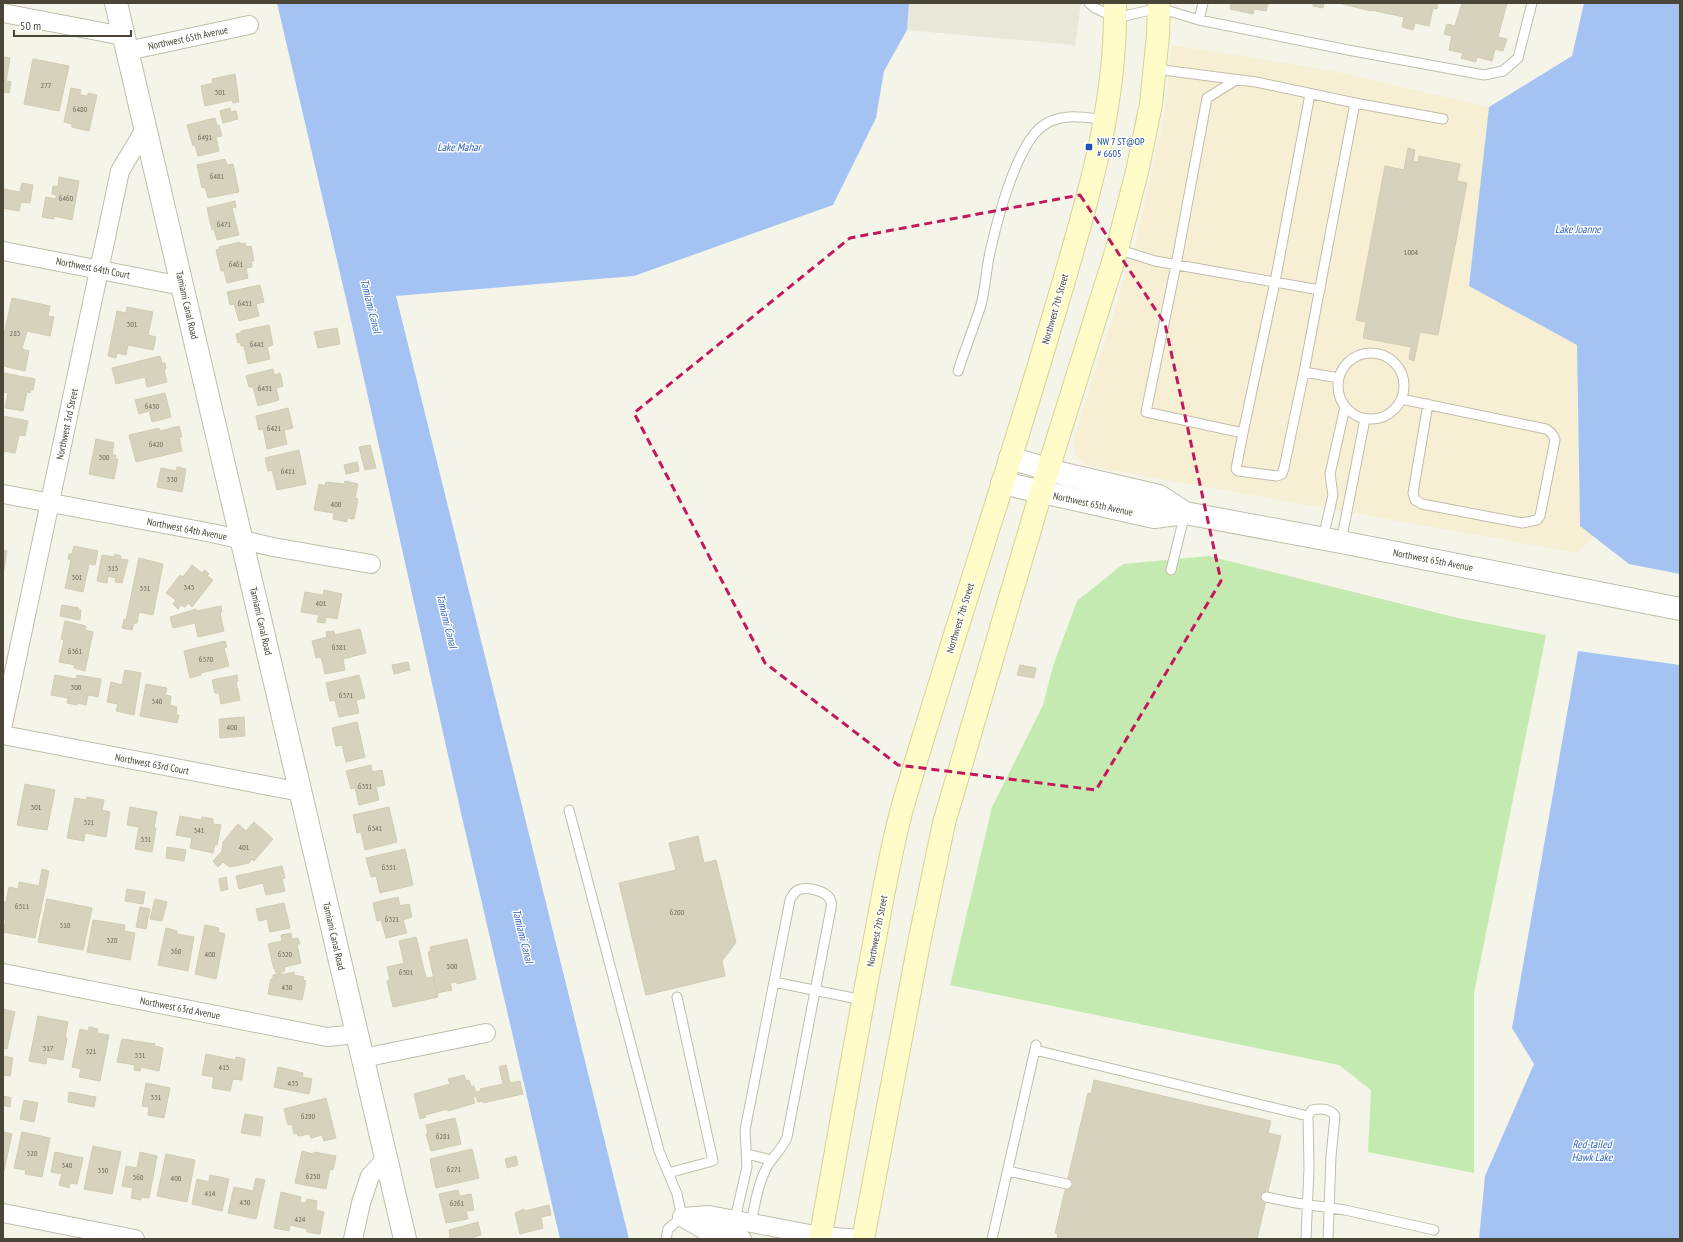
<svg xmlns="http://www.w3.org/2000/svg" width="1683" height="1242" font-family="'PT Sans Narrow',sans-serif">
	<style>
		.residential { fill: #e9e7d7 }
		.commercial { fill: #f7efd4 }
		.green { fill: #c5eab1 }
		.water { fill: #a4c3f3 }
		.building { fill: #d7d2be; stroke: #d2cbb1 }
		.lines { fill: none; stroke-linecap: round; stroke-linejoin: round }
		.service-casing { stroke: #c1bdab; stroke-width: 11 }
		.minor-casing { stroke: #c1bdab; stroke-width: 20 }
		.tertiary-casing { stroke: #c1bdab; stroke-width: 24 }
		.secondary-casing { stroke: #d6d297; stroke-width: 24 }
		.service { stroke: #fff; stroke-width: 9 }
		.minor { stroke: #fff; stroke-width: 18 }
		.tertiary { stroke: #fff; stroke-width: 22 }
		.secondary { stroke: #fffcc9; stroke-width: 22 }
		.marked { fill: none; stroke: #c2185b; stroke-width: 3; stroke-dasharray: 8 5; stroke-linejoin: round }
		.transit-dot { fill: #1a4fb4; stroke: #fff; stroke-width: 1.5 }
		.labels { text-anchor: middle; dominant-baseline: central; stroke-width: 3; stroke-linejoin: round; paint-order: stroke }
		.number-label { font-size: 8px; fill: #6c6859 }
		.street-label { font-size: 10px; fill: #494537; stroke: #fff }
		.transit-label { font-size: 10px; fill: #164399; stroke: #fff; text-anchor: start }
		.water-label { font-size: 11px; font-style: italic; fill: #2b62b9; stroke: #fff }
	</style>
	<rect width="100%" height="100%" fill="#f5f4e9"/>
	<!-- residential -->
	<path class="residential" d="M909,3H1105V4H1081L1075,45L907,30Z"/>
	<!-- commercial -->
	<path class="commercial" d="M1172,45L1328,70L1489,107L1469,285L1577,345V407L1580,526L1593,536L1578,553L1088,466L1081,462L1075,453L1074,439L1135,245L1164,118Z"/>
	<!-- green -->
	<path class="green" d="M1209,556L1458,618L1546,635L1474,993V1173L1368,1152L1371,1090L1339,1065L950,985L992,807L1043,705L1053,666L1077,601L1123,564Z"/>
	<!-- water -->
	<path class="water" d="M277,3H909L907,30L884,71L876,118L833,205L634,276L396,296L629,1239H560L461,813L347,303Z
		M1584,3H1680V574L1629,564L1580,526L1577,345L1469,286L1489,107L1572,56Z
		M1578,651L1680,665V1239H1479L1485,1176L1534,1064L1512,1028Z"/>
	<!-- building -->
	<path class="building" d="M1231,3H1268L1266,11L1254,9L1253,14L1230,9Z
		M1313,3H1324L1323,8L1313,6Z
		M1339,3H1438L1437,9L1433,8L1429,26L1415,23L1413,30L1402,27L1404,17L1371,10V11Z
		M1462,3H1507L1498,37L1507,39L1503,51L1495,49L1492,61L1477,57L1476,62L1461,58L1463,53L1449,50L1452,36L1444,34L1447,24L1455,26Z
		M3,57L10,58L6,81L11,82L9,93L3,92Z
		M33,59L69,66L59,111L24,104Z
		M235,74L239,102L233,103L232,100L205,106L201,86L213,83L212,79Z
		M71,88L81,90L80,95L88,96V93L97,95L89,131L72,127V124L64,122Z
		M230,108L231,112L236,111L238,119L223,123L220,111Z
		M215,118L217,126L219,125L222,136L216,137L219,151L198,156L195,145L193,146L187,125Z
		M1408,148L1415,150L1413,161L1418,162L1419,156L1460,164L1457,181L1467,183L1438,335L1420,332L1414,361L1409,359L1411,347L1363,338L1366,322L1356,320L1385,166L1404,170Z
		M225,159L227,165L233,164L239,192L208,198L205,187L202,188L197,165Z
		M59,177L79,181L72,220L54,216V219L42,217L46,197L56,199V195L52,194L53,186L58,187Z
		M22,183L33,185L30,203L21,202L19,211L3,208V189L20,192Z
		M235,201L236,207L232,208L239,235L217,240L214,229L212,230L207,208Z
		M240,242V244L245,243L246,247L251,246L254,261H251L252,267L246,268L248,278L227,283L224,271H221L216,250L219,249V247Z
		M260,285L264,302L256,304L259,316L239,321L234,304L230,305L227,292Z
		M12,298L50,306L48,316L54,317L50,336L27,331L22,349L29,351L25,371L3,366V350L5,341L3,339Z
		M127,307L153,312L148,335L156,337L153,350L128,345L126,355L117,353L116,358L108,356L117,311L126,313Z
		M269,325L273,345L267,347L270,359L248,364L244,346H241L240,342L238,343L236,334L241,333V331Z
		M337,328L340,344L318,348L314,332Z
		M160,356L162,363H165L166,369L164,370L167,382L147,387L145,377L116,384L112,368Z
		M273,369L274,375L280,373L283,386L276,388L279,400L258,406L253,387H249L246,376Z
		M3,373L35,379L33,390H31L30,393L27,392L23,411L5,408L8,393L3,392Z
		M165,393L171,417L152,422L149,411L139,414L135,400Z
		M288,408L293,428L284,430L287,444L267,449L263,429L259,430L256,416Z
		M3,416L28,421L25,436L19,435L15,453L3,451Z
		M179,426L182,437H179L182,451L136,462L129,435L159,428L160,431Z
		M96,439L114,443L112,455H116L115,459H118L114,479L89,474Z
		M370,445L376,468L365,470L359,447Z
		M299,450L306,484L277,490L272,470L268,471L265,458Z
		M357,462L359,471L346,474L344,465Z
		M177,467L186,469L182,492L157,487L161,468L176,471Z
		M345,481L358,484L355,498L358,499L354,519L347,518V522L333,519L334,513L314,510L319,484L325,486L326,482L344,484Z
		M74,546L98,551L95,565L89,564L83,592L65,588L71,560L68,559L69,554H72Z
		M3,550L7,551L3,575Z
		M115,554L121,556L120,559L128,560L122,583L115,582L116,578L108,576L107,583L97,581L102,555L114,557Z
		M139,558L163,564L153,615L139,612L137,623H134L132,630L122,628L124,619L126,620Z
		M192,565L202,573L204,570L207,572L209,574L207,576L213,580L192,607L188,603L185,607L181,605L178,609L173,604L176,600L166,593L180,575L183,577Z
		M324,590L342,594L337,619L326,617L325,623L317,622L319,615L301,612L305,592L323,595Z
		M62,605L79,608L78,610H81L80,620L60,616Z
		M221,606L222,612L220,613L224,631L198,637L195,623L173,628L170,617L196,609L197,611Z
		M65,621L86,626L85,630L93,632L85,671L74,668L75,665L59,662L64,640L61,639Z
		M360,629L366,653L343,659L345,670L325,674L321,657L316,658L312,641L327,637L326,632L334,631L335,635Z
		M225,641L227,647L224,648L229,666L201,673V675L190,678L184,651Z
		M408,662L410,670L394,674L392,665Z
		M1020,665L1036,668L1034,678L1017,675Z
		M125,670L141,673L134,715L116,711L118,704L107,702L111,682L122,685Z
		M55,675L76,679L77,675L101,679L98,697L88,695L86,705L78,703L77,705L67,703L68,698L51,695Z
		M237,675L238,681L236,682L240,700L221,704L219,693H215L212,680Z
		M359,675L365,698L356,700L359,713L339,717L335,700L330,701L326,683Z
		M146,684L167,688L165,695L171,696L170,705L177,707L176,715H179L177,723L140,716Z
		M244,717L245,736L220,738L219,719Z
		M357,722L365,757L346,762L342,745L336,746L332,728Z
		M371,765L372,772L382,770L385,785L376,787L379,800L359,805L355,788L351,789L346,771Z
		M25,784L55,790L47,830L17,825Z
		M87,797L104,800L102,810L110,812L106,837L85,833L84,841L67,838L75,798L86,800Z
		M130,807L157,812L154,828H156L152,852L135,849L139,827L127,825Z
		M389,807L397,842L365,850L361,832L357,833L353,815Z
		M180,816L201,820L202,817L213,819V824L221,825L217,845L215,844L213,853L190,848L192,838L176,835Z
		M254,822L273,839L254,861L252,859L249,863L230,867L223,862L218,867L213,861L222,851L223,842L238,824L246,831Z
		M698,836L704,863L716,860L736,942L722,961L725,976L646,995L619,883L676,870L669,843Z
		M167,847L186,850L184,861L166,858Z
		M405,849L413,885L380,893L376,876L371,877L366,858Z
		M282,866L285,878L282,879L285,891L266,895L263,883L239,889L236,876Z
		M42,869L49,871L35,938L3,932L6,920H3L4,911H3V902H6L9,887L18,889L19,882L39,886Z
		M226,877L228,889L221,891L219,879Z
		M127,889L145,892L143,904L125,901Z
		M398,897L400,906L409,904L412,917L403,920L407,933L386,938L381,920L377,921L373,903Z
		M47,899L92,908L83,950L38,942Z
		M155,899L167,902L162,921L150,919Z
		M284,903L290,928L270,932L267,919L259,921L256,909Z
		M140,907L150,909L146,929L136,927Z
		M93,920L125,925L124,931L135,933L130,960L87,952Z
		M205,925L219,928L218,932L225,934L216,979L195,974Z
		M166,928L177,931V934L194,937L188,971L158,965Z
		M291,933L292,939L298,938L300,944H297L301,963L284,967L285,971L276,973L275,969H274L268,944L282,941L281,935Z
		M416,937L426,978L433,977L438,997L393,1007L387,981L390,980L387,967L404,963L399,941Z
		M467,939L476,979L457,984L456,982L450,983L452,990L437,993L428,952L431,951L430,947Z
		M294,972V975L304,977L303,980L306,981L302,1000L268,994L271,979H273V975L282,973L281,975Z
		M3,1009L15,1012L7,1049L3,1048Z
		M38,1016L68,1022L65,1037L67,1038L63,1060L47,1057L46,1064L29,1061Z
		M89,1027L98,1029L97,1033L109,1035L100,1081L79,1077L81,1069L72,1067L80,1029L88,1031Z
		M122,1039L155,1044L154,1046L163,1048L159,1071L141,1067L140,1071L134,1070L135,1065L117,1062Z
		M206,1054L235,1060L236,1057L245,1059L242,1080L233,1079L230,1091L212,1088L214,1077L202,1075Z
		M3,1056L13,1058L10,1076L3,1075Z
		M506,1065L510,1083L520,1081L523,1094L483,1103V1101L478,1102L476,1096L473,1097L475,1103L448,1111V1109L425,1115L426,1117L420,1119L414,1094L450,1084L448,1079L464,1075L466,1081L469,1080L471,1086H474L476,1092L481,1091L480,1089L503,1084L499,1067Z
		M278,1067L303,1073L302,1077L312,1079L309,1094L274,1087Z
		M1094,1080L1271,1121L1268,1133L1281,1136L1257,1239H1057L1058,1234L1055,1233L1088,1093L1091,1094Z
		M146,1083L170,1088L164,1118L148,1115L149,1107L142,1106Z
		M69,1092L96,1097L94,1107L68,1102Z
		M3,1096L11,1098L10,1107L3,1105Z
		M326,1098L336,1138L324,1141L322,1135L311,1138L310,1134L298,1136L297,1133L294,1134L292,1124L288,1125L284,1109Z
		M24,1100L38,1103L34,1122L20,1119Z
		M245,1114L263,1117L260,1136L241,1133Z
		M455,1118L461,1144L431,1151L426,1134H428L426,1125Z
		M3,1132L12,1134L3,1175Z
		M22,1132L50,1138L42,1177L25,1174L26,1170L14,1168Z
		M93,1146L121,1152L112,1194L84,1189Z
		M472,1149L479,1178L436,1188L430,1159Z
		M302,1151L313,1154L314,1152L336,1156L333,1170L330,1169L326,1189L295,1183Z
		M55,1152L83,1158L77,1184L70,1183L69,1188L59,1185L62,1174L51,1172Z
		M140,1152L157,1156L149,1198L141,1197V1200L131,1198L133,1188L122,1186L126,1166L137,1168Z
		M166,1154L195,1160L187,1202L157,1196Z
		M516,1156L518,1165L507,1168L505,1159Z
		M210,1175L229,1179L222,1211L192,1204L197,1179L209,1182Z
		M256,1178L265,1180L256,1219L228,1213L234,1187L253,1191Z
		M458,1190L460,1196L471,1194L474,1210L466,1211L468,1219L446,1223L439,1194Z
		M281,1192L301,1197L300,1202L306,1203L307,1199L317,1201L316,1210L324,1212L320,1234L307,1232V1229L290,1225L289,1231L274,1228Z
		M549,1205L551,1215L541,1217L543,1228L520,1234L515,1213L524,1209L525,1211Z
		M478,1222L481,1235L474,1237L475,1239H450L449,1230Z"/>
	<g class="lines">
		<!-- service casing -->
		<g class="service-casing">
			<path id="service" d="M1089,3L1095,8L1116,18L1159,8L1199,20L1348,50L1484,75L1503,71L1518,58L1532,3
				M1199,20L1203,3
				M1155,69L1256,82L1355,103L1304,372
				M1236,80L1207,98L1176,265L1146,412L1243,433L1236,469L1238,471L1277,476L1282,474L1284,468L1304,372L1339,378
				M1355,103L1443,119
				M1117,249L1155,261L1320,290
				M1338 386a33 33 0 1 1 66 0a33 33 0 1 1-66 0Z
				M958,371C965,349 974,327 981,305C986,286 986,267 991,248C998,217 1016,149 1040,128C1058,112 1083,117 1105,120
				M1401,399L1546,429C1551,432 1553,434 1555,440L1540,516L1537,520L1522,523L1422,504L1415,500L1413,493L1428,404
				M1243,433L1275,282L1310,94
				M1323,538L1333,495L1330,474L1345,407
				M1341,542L1365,419
				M1171,570L1185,513
				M569,810L659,1151L677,1194L682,1217L668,1229L666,1239
				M774,982L863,1000
				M1035,1050L1308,1116
				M747,1154L771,1160
				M1008,1171L1067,1184
				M668,1173L713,1161L677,997
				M1266,1197L1296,1203L1345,1210L1434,1230
				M735,1219L747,1167L745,1130L790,900C792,896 794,892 798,890C807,886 829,891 831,902C832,904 831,906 831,908L787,1137C782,1151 770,1158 765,1171C757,1187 755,1205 751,1223
				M992,1239L1036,1045
				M1306,1239L1309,1168L1308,1116L1312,1110C1321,1108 1330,1108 1335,1116L1331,1156L1328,1239"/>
		</g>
		<!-- minor casing -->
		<g class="minor-casing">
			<path id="minor" d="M3,13L123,36
				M127,51L249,25
				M3,251L182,286
				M3,494L212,533L273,547L371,564
				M3,724L120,171L145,129
				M3,735L301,792
				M3,973L327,1037L357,1034
				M363,1058L486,1033
				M3,1213L135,1239
				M682,1217L709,1215L820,1236L862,1239
				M682,1217L704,1230L742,1239
				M353,1239L361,1203L370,1176L386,1159"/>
		</g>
		<!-- tertiary casing -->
		<g class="tertiary-casing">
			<path id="tertiary" d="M116,3L405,1239
				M1010,458L1064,474L1159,496L1185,513
				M1002,483L1154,517L1185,513L1341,542L1680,609"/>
		</g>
		<!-- secondary casing -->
		<g class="secondary-casing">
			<path id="secondary" d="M820,1239C838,1143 854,1046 873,949C882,901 890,852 903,805C950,645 1003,488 1050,328C1081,221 1117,116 1115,3
				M863,1239L919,943L944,823L1041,492L1117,249L1137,172L1151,104L1158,35L1159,3"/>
		</g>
		<!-- service -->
		<use href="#service" class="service"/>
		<!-- minor -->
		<use href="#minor" class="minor"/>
		<!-- tertiary -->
		<use href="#tertiary" class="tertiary"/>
		<!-- secondary -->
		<use href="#secondary" class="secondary"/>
	</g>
	<!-- marked area -->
	<path class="marked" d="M1080,195L1165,324L1221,581L1096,790L898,765L765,663L634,413L850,238Z"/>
	<!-- markers -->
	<rect class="transit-dot" x="1085" y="143" width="8" height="8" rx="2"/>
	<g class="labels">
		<!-- number labels -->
		<g class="number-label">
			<text x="46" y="85">277</text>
			<text x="220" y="92">301</text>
			<text x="80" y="109">6480</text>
			<text x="205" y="137">6491</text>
			<text x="217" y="176">6481</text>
			<text x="66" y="198">6460</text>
			<text x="224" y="224">6471</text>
			<text x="1411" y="252">1004</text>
			<text x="236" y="264">6461</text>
			<text x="245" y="303">6451</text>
			<text x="132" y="324">301</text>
			<text x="15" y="333">285</text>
			<text x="257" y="344">6441</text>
			<text x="265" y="388">6431</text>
			<text x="152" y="406">6430</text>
			<text x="274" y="428">6421</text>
			<text x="156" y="444">6420</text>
			<text x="104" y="457">300</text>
			<text x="288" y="471">6411</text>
			<text x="172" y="479">330</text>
			<text x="336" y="504">400</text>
			<text x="113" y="568">315</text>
			<text x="77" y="577">301</text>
			<text x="189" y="587">345</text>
			<text x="145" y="588">331</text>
			<text x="321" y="603">401</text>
			<text x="339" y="647">6381</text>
			<text x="75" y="651">6361</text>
			<text x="206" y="659">6370</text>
			<text x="76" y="687">300</text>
			<text x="346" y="695">6371</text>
			<text x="157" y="701">340</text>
			<text x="232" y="727">400</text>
			<text x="365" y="786">6351</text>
			<text x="36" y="807">301</text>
			<text x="89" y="822">321</text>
			<text x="375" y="828">6341</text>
			<text x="199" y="830">341</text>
			<text x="146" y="839">331</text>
			<text x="244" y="847">401</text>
			<text x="389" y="867">6331</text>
			<text x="22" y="906">6311</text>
			<text x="677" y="912">6200</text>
			<text x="392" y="919">6321</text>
			<text x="65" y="925">310</text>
			<text x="112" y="940">320</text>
			<text x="176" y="951">360</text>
			<text x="210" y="954">400</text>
			<text x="285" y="954">6320</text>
			<text x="452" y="966">500</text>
			<text x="406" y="972">6301</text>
			<text x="287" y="987">430</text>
			<text x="48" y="1048">317</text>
			<text x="91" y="1051">321</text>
			<text x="140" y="1055">331</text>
			<text x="224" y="1067">415</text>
			<text x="293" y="1083">435</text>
			<text x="156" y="1097">331</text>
			<text x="308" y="1116">6280</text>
			<text x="443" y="1136">6281</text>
			<text x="32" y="1153">320</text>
			<text x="67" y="1165">340</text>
			<text x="454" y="1169">6271</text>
			<text x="103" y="1170">350</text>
			<text x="313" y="1176">6250</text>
			<text x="138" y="1177">360</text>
			<text x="176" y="1178">400</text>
			<text x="210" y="1193">414</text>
			<text x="245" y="1202">430</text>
			<text x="457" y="1203">6261</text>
			<text x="300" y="1219">424</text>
		</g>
		<!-- street labels -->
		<g class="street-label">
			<text transform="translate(188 38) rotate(-12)">Northwest 65th Avenue</text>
			<text transform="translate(93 268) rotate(11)">Northwest 64th Court</text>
			<text transform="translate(187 305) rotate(77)">Tamiami Canal Road</text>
			<text transform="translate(1055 309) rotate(-74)">Northwest 7th Street</text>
			<text transform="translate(67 424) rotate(-78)">Northwest 3rd Street</text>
			<text transform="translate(1093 504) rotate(12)">Northwest 65th Avenue</text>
			<text transform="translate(187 529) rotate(11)">Northwest 64th Avenue</text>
			<text transform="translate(1433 560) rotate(11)">Northwest 65th Avenue</text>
			<text transform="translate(960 618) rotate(-73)">Northwest 7th Street</text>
			<text transform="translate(261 621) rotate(77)">Tamiami Canal Road</text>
			<text transform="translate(152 764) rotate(11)">Northwest 63rd Court</text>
			<text transform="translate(877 931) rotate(-79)">Northwest 7th Street</text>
			<text transform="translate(334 936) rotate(77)">Tamiami Canal Road</text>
			<text transform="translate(180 1008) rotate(11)">Northwest 63rd Avenue</text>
		</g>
		<!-- transit labels -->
		<g class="transit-label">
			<text x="1097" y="141">NW 7 ST@OP<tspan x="1097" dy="12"># 6605</tspan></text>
		</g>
		<!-- water labels -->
		<g class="water-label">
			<text x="459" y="147">Lake Mahar</text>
			<text x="1578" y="229">Lake Joanne</text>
			<text transform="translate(371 306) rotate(76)">Tamiami Canal</text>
			<text transform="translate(447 621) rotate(76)">Tamiami Canal</text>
			<text transform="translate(523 936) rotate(76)">Tamiami Canal</text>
			<text x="1592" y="1144">Red-tailed<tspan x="1592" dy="13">Hawk Lake</tspan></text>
		</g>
	</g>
	<!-- border -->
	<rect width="1683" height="1242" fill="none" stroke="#494537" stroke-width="8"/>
	<!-- scale -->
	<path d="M14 30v6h117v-6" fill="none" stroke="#494537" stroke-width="2"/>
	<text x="20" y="30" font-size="12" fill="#494537" stroke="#ffffff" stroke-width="3" paint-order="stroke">50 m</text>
</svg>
